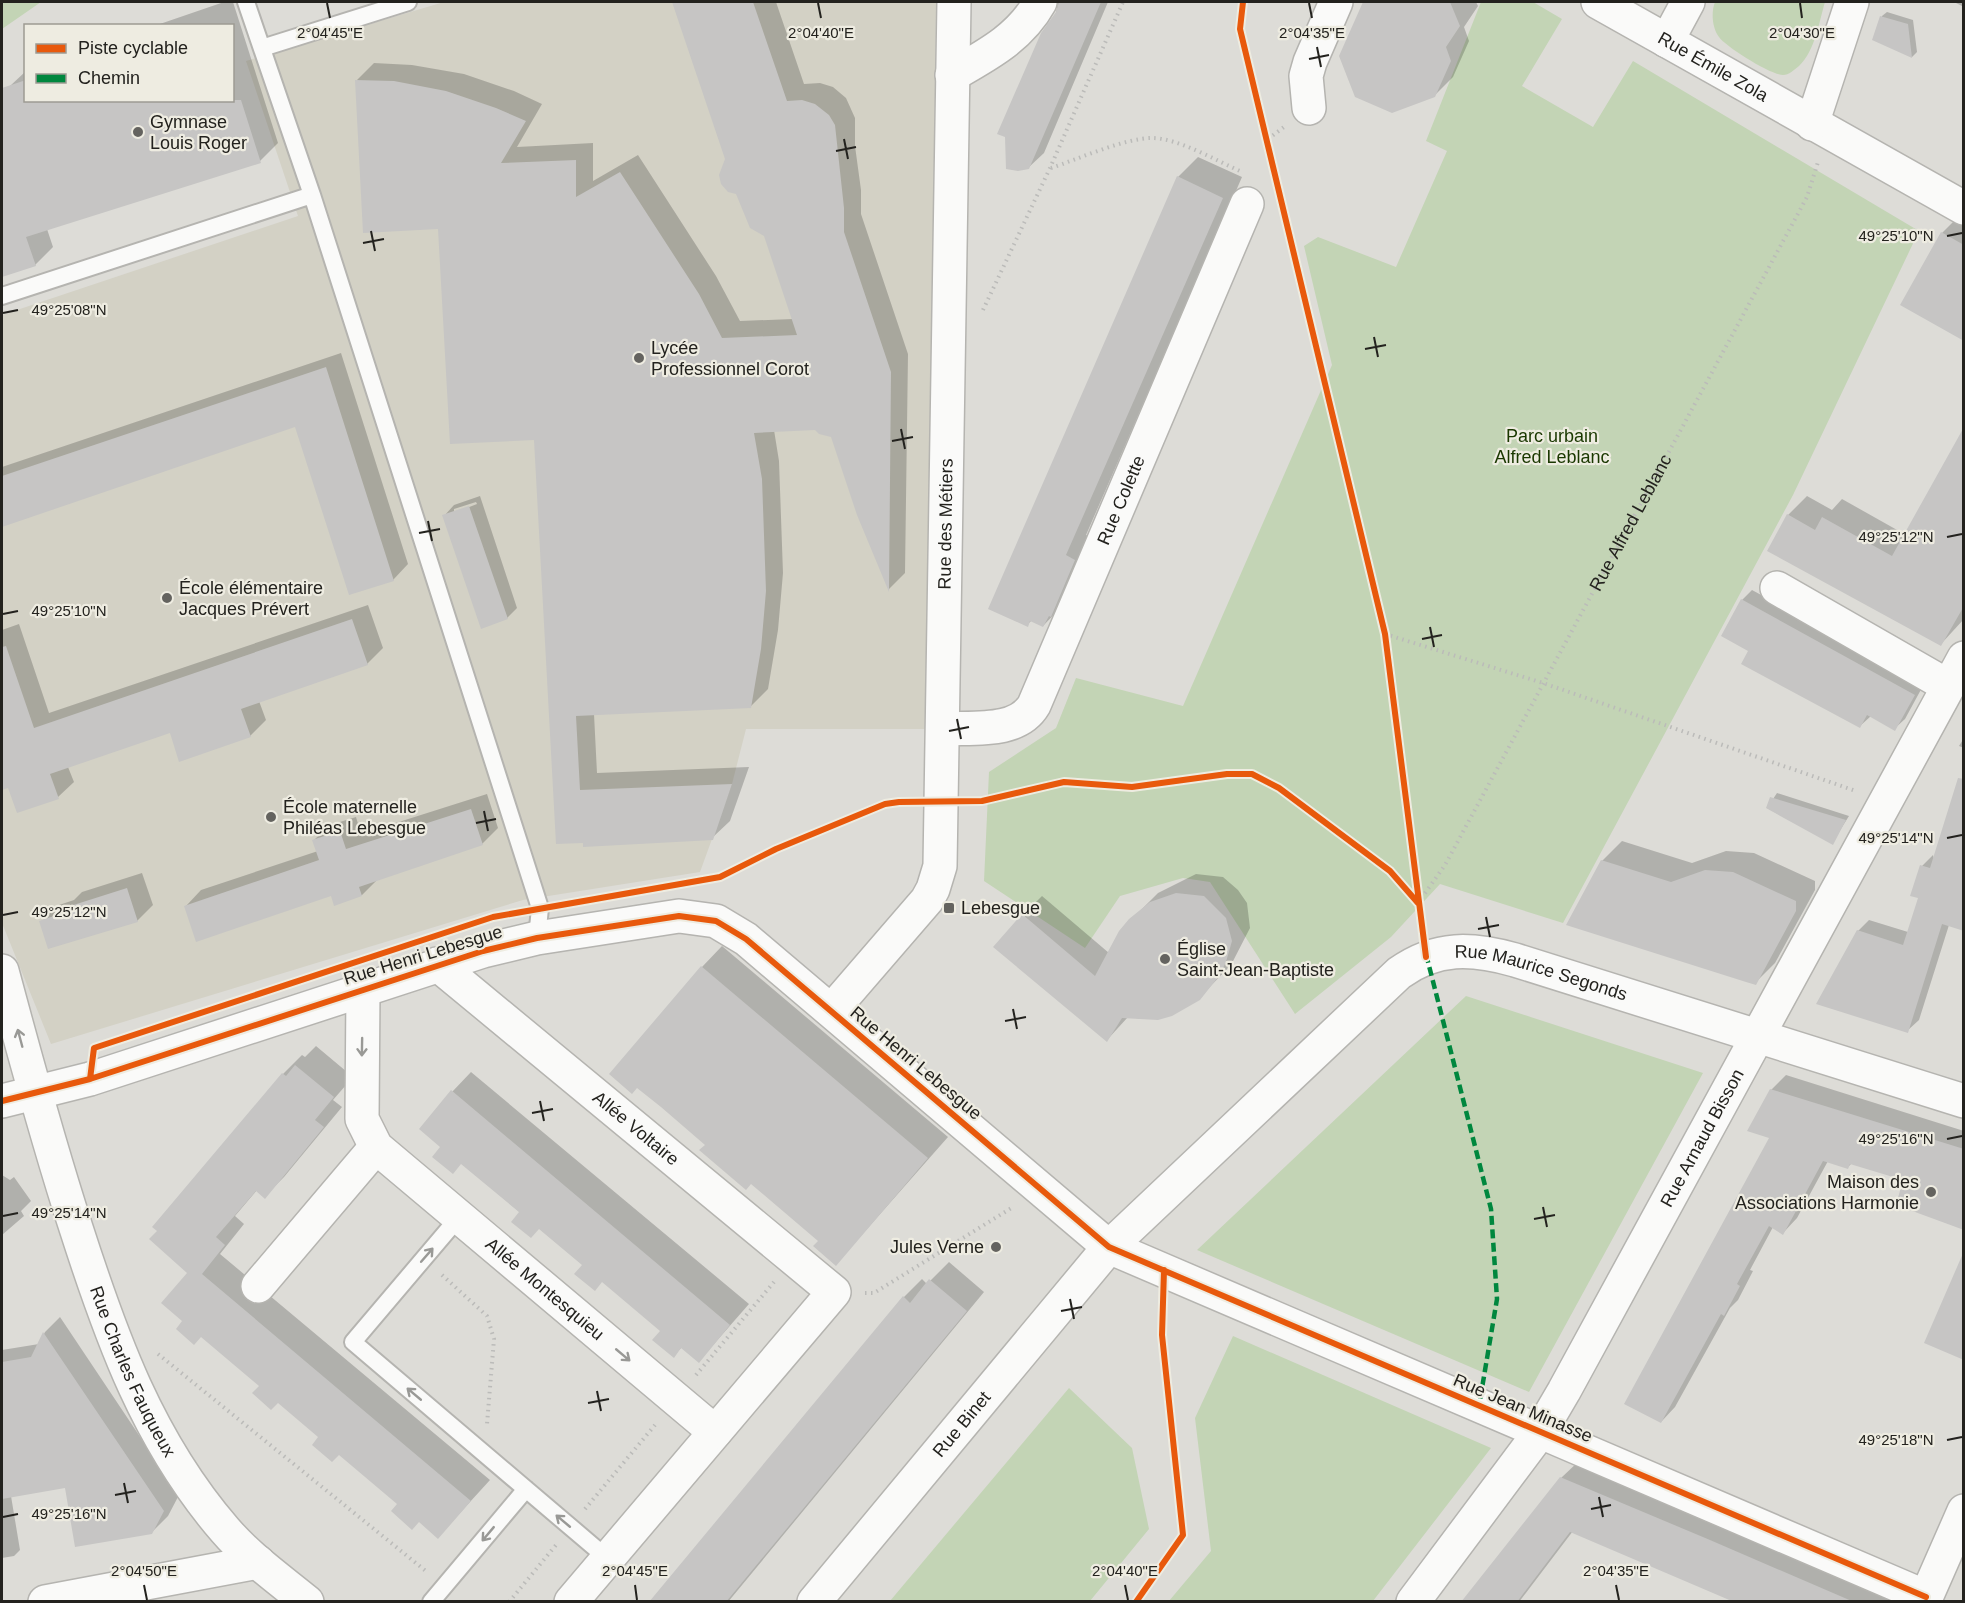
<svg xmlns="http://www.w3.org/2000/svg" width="1965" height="1603" font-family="Helvetica,sans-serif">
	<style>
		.built { fill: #d3d1c5 }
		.green { fill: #c3d4b5 }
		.shadow { fill: #0003; fill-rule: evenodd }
		.building { fill: #c6c5c4 }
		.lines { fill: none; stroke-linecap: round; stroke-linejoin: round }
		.service-casing { stroke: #b5b4b0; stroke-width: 20 }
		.minor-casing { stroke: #b5b4b0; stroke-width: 36 }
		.path { stroke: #bbbbb9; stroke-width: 4; stroke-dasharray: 1.5 4.5; stroke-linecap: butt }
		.service { stroke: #fafaf9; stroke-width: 16 }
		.minor { stroke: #fafaf9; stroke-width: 33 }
		.quiet { stroke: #00873e; stroke-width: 4.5; stroke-dasharray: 9 4.5; stroke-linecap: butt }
		.cycleway-casing { stroke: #eeece1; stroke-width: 10 }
		.cycleway { stroke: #e8590c; stroke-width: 6 }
		.oneway { stroke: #999996 }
		.ticks { fill: none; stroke: #23221e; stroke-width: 2 }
		.poi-dot { fill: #64635f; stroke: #eeece1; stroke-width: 2 }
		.labels { text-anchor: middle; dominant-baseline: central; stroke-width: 4.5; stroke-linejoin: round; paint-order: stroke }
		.street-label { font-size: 18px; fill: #23221e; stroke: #eeece1 }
		.poi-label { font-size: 18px; fill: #23221e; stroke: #eeece1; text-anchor: start }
		.park-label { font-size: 18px; fill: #1a3800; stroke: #eeece1 }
		.ticks-label { font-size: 15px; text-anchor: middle; fill: #23221e; stroke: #eeece1; stroke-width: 4.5; stroke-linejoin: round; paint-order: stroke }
	</style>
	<rect width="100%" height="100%" fill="#dddcd7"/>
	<!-- built -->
	<path class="built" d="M444,2H936L929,729H746L732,784L700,872L523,900L51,1044L2,923V315L298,216L246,61Z"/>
	<!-- green -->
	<path class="green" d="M2,2H41L2,29Z
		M1481,2H1533L1562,19L1522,86L1593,127L1633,61L1919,231L1793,495L1563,923L1440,884L1391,937L1295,1014L1210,882L1183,878L1120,896L1085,948L984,881L989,772L1056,728L1076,678L1183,706L1332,365L1304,246L1318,237L1396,267L1447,151L1426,141Z
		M1715,2H1825C1819,22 1815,51 1799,66C1794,70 1789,75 1783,75C1771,75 1726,47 1719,37C1712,28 1711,12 1715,2Z
		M1466,996L1703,1073L1529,1392L1197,1250Z
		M1233,1336L1491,1448L1373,1601H1169L1211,1551L1195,1418Z
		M1069,1388L1132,1448L1149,1529L1090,1601H890Z"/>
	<!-- shadow -->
	<path class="shadow" d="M224,2H233L278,143L260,161L47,229L53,247L35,265L2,275V106L16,102L10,86L26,71V100H232V26H154Z
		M673,2H776L804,84L820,83L833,87L846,98L855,118V146L861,190V214L908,354L905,573L889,589L859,514L833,436L816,428L774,430L779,461L783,573L778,630L768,689L751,706L594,714L597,773L749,767L730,821L712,838L585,845L536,438L439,227L357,80L374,63L412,65L464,74L514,91L542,104L517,147L593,143V181L638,155L716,276L740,321L793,319L765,235L726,159Z
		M1058,2H1108L1044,153L1028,168Z
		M1373,2H1476L1478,6L1464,27L1469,41L1453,77L1434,96Z
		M1954,2H1964V7Z
		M1887,12L1913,20L1917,52L1912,57L1874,39L1882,16Z
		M1198,157L1242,177L1086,535L1095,539L1063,605L1043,626L1032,620L1027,625L1178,177Z
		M1961,214L1964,216V340L1942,233Z
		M341,353L408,564L393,580L296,425L2,525V467Z
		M1964,431V619L1941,644L1788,515L1807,496L1832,510L1842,499L1906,535Z
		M480,496L517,608L507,618L444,516L454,505ZM476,502L477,504L454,513V509Z
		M1752,590L1924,684L1905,719L1894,729L1871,716L1860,726L1751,651L1742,600Z
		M368,605L383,648L367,664L259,701L266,720L250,736L170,732L68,767L74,782L58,797L9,786L2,789V630L19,624L49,713Z
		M1964,738V748L1959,746Z
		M1777,793L1849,816L1832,843L1767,808Z
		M487,794L498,828L482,844L377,880L362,895H332L186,906L201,890L318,851L314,840L330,825L356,817L361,834Z
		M1622,841L1692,863L1726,851L1754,853L1815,881V890L1775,963L1755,983L1602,861Z
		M1933,855L1949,925L1919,1020L1907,1031L1858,931L1869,920L1908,932L1920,898L1922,866Z
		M142,873L153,905L137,921L41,922L56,906L74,900L82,892Z
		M1196,874L1223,877L1238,890L1247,903L1250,928L1231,965L1199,998L1172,1014L1143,1019L1128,1017L1107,1040L1023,915L1042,896L1109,953L1138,913L1158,893Z
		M722,946L948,1137L836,1264L820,1240L637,1086L702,967Z
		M316,1046L353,1077L333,1100L342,1107L284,1177L264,1197L257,1190L235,1216L244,1224L220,1254L490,1480L438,1537L184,1321L189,1273L283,1074L302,1055L305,1057Z
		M471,1072L749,1304L699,1361L682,1347L673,1356L662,1331L442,1147L452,1092Z
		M1786,1075L1964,1131V1228L1905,1179L1852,1163L1848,1167L1828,1161L1797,1218L1783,1233L1773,1227L1750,1270L1753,1271L1738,1300L1730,1308L1675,1407L1661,1422L1771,1137V1090Z
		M2,1175L10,1180L14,1177L31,1201L21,1211L24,1216L2,1235Z
		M949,1262L984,1292L728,1602H651L904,1297L922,1279L927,1284Z
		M60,1317L179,1495L168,1516L152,1532L66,1487L11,1496L20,1550L14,1556L2,1558V1494H5L2,1475V1350L39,1344L45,1332Z
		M1579,1461L1906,1602H1738L1573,1531L1519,1602H1465L1561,1478Z"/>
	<!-- building -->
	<path class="building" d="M672,2H753L787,101L802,100L815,104L829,115L835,125L844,208V232L891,372L889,592L857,515L831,437L819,434L815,430L754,433L762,479L766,591L761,649L751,708L576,716L580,790L732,784L713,840L583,847V843L556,844L534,440L450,444L438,229L363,233L355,80L394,81L446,91L496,108L526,121L501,163L576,160V197L620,172L699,294L722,338L797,335L764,236L750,228L736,194L728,192L721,184L719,175L725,159Z
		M1059,2H1101L1029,169L1018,171L1006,169L1005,137L997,134L1041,33L1056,12Z
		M1363,2H1450L1460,26L1446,47L1451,61L1435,97L1392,113L1355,97L1339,56Z
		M1880,16L1908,24L1912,58L1872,40Z
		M26,80V100H241L261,163L26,237L36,266L2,277V88Z
		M1177,176L1223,198L1066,555L1075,560L1051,617L1049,616L1043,627L1030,621L1028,627L988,609Z
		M1941,232L1964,245V341L1900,305Z
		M326,367L394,581L349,595L295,427L2,527V476Z
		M1964,427V606L1941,646L1767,551L1787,514L1815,530L1822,517L1892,556Z
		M469,506L508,619L481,629L442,515Z
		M1741,599L1915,695L1895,731L1867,715L1860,728L1741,664L1748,651L1721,636Z
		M352,619L368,665L241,709L251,737L179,762L170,733L50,774L59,799L17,813L8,788L2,790V647L6,646L34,728Z
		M1958,778L1964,779V931L1942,924L1908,1033L1816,1004L1857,930L1903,945L1918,898L1910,896L1920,865L1930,868Z
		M1770,797L1846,820L1833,845L1766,808Z
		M471,809L483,845L359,887L362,896L334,906L331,896L196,942L184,906L319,860L312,840L340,831L346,849Z
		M1601,860L1671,882L1705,870L1733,872L1796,901V911L1756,985L1746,982L1566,925Z
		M127,888L138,922L48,949L39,921L66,912L64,908Z
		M1176,893L1204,896L1226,918L1232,941L1226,962L1219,976L1200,1000L1172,1016L1158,1020L1122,1018L1107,1042L993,947L1022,914L1095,976L1119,931L1129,919L1150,902Z
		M701,966L928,1158L836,1266L813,1246L818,1241L751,1184L746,1190L699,1150L705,1145L661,1107L637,1088L632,1094L609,1074Z
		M295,1065L334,1097L315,1120L324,1127L265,1199L256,1191L216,1237L225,1245L202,1274L471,1501L438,1539L419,1522L412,1530L391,1511L397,1504L339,1455L332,1462L312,1445L318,1437L278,1403L271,1410L252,1393L259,1386L201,1337L194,1345L176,1329L182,1321L161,1303L187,1273L149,1239L157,1231L152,1227L282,1073L286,1076Z
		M1770,1089L1964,1149V1230L1896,1205L1903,1180L1850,1164L1848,1169L1823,1161L1783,1235L1769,1226L1737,1284L1740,1286L1724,1316L1721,1314L1661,1423L1624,1404L1769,1138L1747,1131Z
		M451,1090L730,1325L699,1363L681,1348L674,1358L652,1340L660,1331L602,1282L595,1291L574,1274L582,1265L539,1229L531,1238L511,1222L519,1212L461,1164L453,1174L432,1157L440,1147L419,1129Z
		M1964,1251V1360L1924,1343Z
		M929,1279L967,1311L726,1602H649L903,1296L910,1303Z
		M43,1332L164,1511L152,1534L75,1547L65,1488L2,1499V1362L31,1357Z
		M1560,1477L1710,1540L1854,1602H1734L1570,1532L1517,1602H1461Z"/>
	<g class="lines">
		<!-- service casing -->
		<g class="service-casing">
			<path id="service" d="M246,2L312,195
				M262,48L408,2
				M2,296L312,195L540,908L537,938
				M459,1217L353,1342L607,1558
				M431,1602L526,1489"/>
		</g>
		<!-- minor casing -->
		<g class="minor-casing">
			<g id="minor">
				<path id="s2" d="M1598,2L1964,208"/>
				<path d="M1667,41L1688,2"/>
				<path d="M952,75C987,55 1020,38 1040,2"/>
				<path d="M1309,108L1306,76L1310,62L1336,2"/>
				<path d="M1812,124L1852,2"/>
				<path d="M1777,588L1948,686"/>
				<path id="s3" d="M943,729C972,727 1017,734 1034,705L1247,204"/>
				<path id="s4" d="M437,964L834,1292L571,1602"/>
				<path id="s5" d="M2,971C25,1057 48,1142 76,1228C111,1337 148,1441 225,1530C249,1558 279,1579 307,1602"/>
				<path id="s6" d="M363,989L362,1119L376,1147L715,1432"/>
				<path id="s7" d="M832,1010L927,900L933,889L940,866L954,2"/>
				<path d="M2,1101L90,1079L483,951L537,938L679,916L716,921L746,939L1109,1247L1926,1597"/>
				<path d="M258,1286L376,1147"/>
				<path d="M45,1602L258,1562"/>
				<path id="s8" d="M814,1602L1109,1247L1399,973C1437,946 1472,948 1515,960L1964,1101"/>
				<path id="s9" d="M1413,1602L1540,1432L1564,1391L1964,658"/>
				<path d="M1924,1602L1964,1511"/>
			</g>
		</g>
		<!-- path -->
		<g class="path">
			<path d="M1268,139L1284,127"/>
			<path d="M1051,168C1078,159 1125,138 1152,138C1178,138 1217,161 1242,172"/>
			<path d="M983,310L1050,168L1123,2"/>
			<path d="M1385,634L1543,683L1856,791"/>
			<path id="s1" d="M1418,903L1445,865L1807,197L1818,162"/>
			<path d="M442,1275L487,1316L494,1339L487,1424"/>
			<path d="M865,1293H874L1013,1207"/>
			<path d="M158,1354L427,1572"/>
			<path d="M696,1375L774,1282"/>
			<path d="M585,1509L655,1425"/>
			<path d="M509,1602L556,1545"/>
		</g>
		<!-- service -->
		<use href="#service" class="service"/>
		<!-- minor -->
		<use href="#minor" class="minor"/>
		<!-- quiet -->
		<path class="quiet" d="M1426,954L1491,1209L1497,1299L1479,1406"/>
		<!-- cycleway casing -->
		<g class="cycleway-casing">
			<path id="cycleway" d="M1243,2L1240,29L1385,634L1426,957
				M90,1079L94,1048L493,917L720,877L776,849L885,804L899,802L982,801L1064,782L1132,787L1227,774H1252L1279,788L1390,871L1418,903
				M2,1101L90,1079L483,951L537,938L679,916L716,921L746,939L1109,1247L1926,1597
				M1136,1602L1183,1535L1162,1335L1164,1270"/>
		</g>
		<!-- cycleway -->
		<use href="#cycleway" class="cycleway"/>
	</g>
	<!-- one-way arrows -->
	<defs><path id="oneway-shaft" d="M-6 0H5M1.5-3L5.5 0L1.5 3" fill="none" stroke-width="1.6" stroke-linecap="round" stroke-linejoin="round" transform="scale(1.5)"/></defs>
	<g class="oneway">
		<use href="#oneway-shaft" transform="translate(20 1038) rotate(-105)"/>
		<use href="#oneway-shaft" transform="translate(362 1047) rotate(91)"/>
		<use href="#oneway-shaft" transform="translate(427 1255) rotate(-49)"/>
		<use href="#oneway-shaft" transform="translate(623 1355) rotate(40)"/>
		<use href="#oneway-shaft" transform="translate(414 1394) rotate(-140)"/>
		<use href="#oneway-shaft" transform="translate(563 1521) rotate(-140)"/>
		<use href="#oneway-shaft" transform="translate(488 1534) rotate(130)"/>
	</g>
	<!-- ticks -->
	<path class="ticks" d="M327,3L330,18M818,3L821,18M1309,3L1312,18M1800,3L1802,18M1317,47L1321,67M1309,59L1329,55M844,139L848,159M836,151L856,147M371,231L375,251M1947,236L1962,233M363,243L384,239M3,313L18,310M1374,337L1378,357M1365,349L1386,345M901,429L905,449M892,441L913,437M428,521L432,541M419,533L440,529M1947,537L1962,534M3,614L18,611M1430,627L1434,647M1422,639L1442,635M957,719L961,739M949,731L969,727M484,811L488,831M476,823L496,819M1947,838L1962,835M3,915L18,912M1486,917L1490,937M1478,929L1499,925M1013,1009L1017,1029M1005,1021L1026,1017M540,1101L544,1121M532,1113L553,1109M1947,1139L1962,1136M1543,1207L1547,1227M3,1216L18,1213M1534,1219L1555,1215M1070,1299L1074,1319M1061,1311L1082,1307M597,1391L601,1411M588,1403L609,1399M1947,1440L1962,1437M124,1483L128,1503M115,1495L136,1491M1599,1497L1603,1517M1591,1509L1611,1505M3,1517L18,1514M144,1585L147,1600M635,1585L637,1600M1125,1585L1128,1600M1616,1585L1619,1600"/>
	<!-- markers -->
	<g class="poi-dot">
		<circle cx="138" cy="132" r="6"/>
		<circle cx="639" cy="358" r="6"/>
		<circle cx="167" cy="598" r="6"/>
		<circle cx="271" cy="817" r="6"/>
		<rect x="943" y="902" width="12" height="12" rx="3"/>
		<circle cx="1165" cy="959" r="6"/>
		<circle cx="1931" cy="1192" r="6"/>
		<circle cx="996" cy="1247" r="6"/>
	</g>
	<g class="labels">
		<!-- street labels -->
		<g class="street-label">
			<text stroke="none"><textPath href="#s2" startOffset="132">Rue Émile Zola</textPath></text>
			<text stroke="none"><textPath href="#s3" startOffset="321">Rue Colette</textPath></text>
			<text stroke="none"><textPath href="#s1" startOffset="436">Rue Alfred Leblanc</textPath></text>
			<text stroke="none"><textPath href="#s7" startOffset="524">Rue des Métiers</textPath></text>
			<text transform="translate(423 955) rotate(-17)">Rue Henri Lebesgue</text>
			<text stroke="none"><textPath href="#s8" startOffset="1010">Rue Maurice Segonds</textPath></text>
			<text transform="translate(916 1063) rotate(40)">Rue Henri Lebesgue</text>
			<text stroke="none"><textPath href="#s4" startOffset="258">Allée Voltaire</textPath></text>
			<text stroke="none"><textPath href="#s9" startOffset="548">Rue Arnaud Bisson</textPath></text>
			<text stroke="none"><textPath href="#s6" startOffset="382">Allée Montesquieu</textPath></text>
			<text stroke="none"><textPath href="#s5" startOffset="422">Rue Charles Fauqueux</textPath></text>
			<text transform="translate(1523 1408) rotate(23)">Rue Jean Minasse</text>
			<text stroke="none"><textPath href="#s8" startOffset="231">Rue Binet</textPath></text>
		</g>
		<!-- poi labels -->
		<g class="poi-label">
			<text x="150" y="122">Gymnase<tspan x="150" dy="21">Louis Roger</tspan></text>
			<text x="651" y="348">Lycée<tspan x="651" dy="21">Professionnel Corot</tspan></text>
			<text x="179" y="588">École élémentaire<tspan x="179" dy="21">Jacques Prévert</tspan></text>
			<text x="283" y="807">École maternelle<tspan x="283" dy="21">Philéas Lebesgue</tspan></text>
			<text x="961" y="908">Lebesgue</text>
			<text x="1177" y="949">Église<tspan x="1177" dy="21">Saint-Jean-Baptiste</tspan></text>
			<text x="1919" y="1182" text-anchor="end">Maison des<tspan x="1919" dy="21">Associations Harmonie</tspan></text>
			<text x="984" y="1247" text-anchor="end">Jules Verne</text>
		</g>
		<!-- park labels -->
		<g class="park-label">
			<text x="1552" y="436">Parc urbain<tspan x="1552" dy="21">Alfred Leblanc</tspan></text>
		</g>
	</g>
	<g class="ticks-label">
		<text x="330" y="38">2°04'45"E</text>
		<text x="821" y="38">2°04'40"E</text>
		<text x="1312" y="38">2°04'35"E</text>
		<text x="1802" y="38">2°04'30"E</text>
		<text x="1896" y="241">49°25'10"N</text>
		<text x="69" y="315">49°25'08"N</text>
		<text x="1896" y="542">49°25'12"N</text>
		<text x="69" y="616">49°25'10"N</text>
		<text x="1896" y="843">49°25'14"N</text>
		<text x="69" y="917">49°25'12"N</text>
		<text x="1896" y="1144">49°25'16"N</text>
		<text x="69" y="1218">49°25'14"N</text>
		<text x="1896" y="1445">49°25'18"N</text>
		<text x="69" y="1519">49°25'16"N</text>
		<text x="144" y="1576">2°04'50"E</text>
		<text x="635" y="1576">2°04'45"E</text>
		<text x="1125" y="1576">2°04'40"E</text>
		<text x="1616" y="1576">2°04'35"E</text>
	</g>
	<!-- border -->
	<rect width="1965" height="1603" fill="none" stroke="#23221e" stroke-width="6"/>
	<!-- legend -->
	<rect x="24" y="24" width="210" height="78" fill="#eeece1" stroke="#9d9b93" stroke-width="1.5"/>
	<rect x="36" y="44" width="30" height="9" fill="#e8590c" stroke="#9d9b93" stroke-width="1.5"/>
	<text x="78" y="54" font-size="18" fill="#23221e">Piste cyclable</text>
	<rect x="36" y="74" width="30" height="9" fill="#00873e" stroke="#9d9b93" stroke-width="1.5"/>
	<text x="78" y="84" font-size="18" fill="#23221e">Chemin</text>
</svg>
